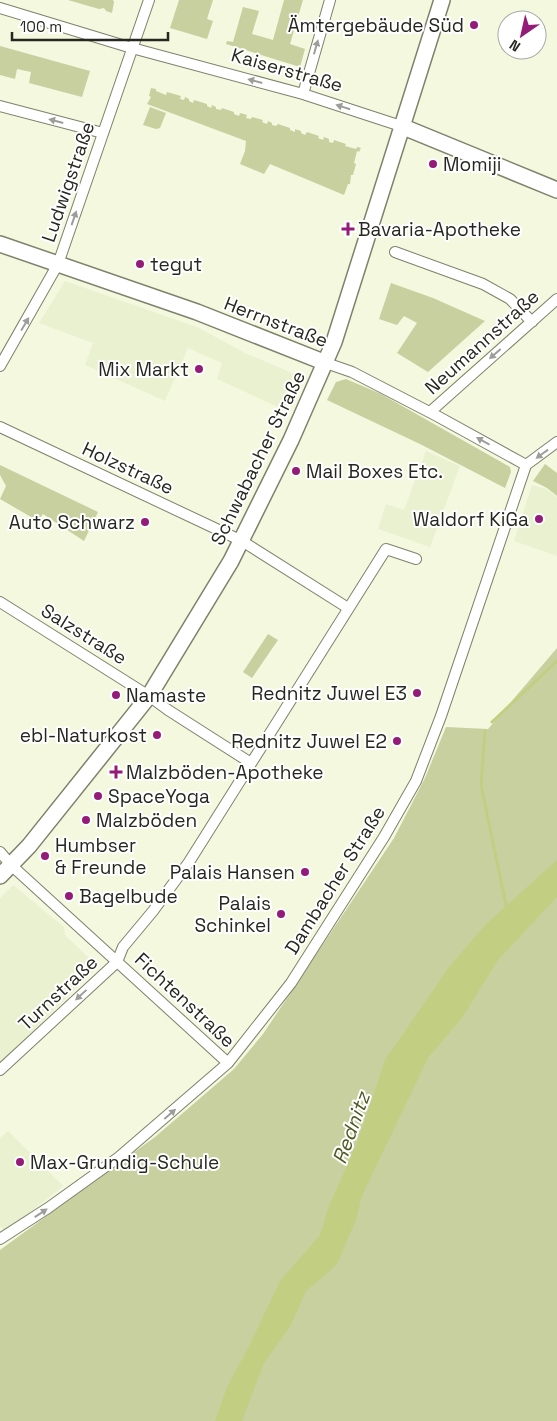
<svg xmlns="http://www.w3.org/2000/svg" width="557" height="1421" font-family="'Space Grotesk',sans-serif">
  <rect width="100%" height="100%" fill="#f3f8df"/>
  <path fill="#eaf1d0" d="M65,281l132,46 48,26 54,23 2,5 -14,30 -70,-32 5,-16 -34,-15 -23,53 -80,-36 8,-22 -54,-20z
    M426,451l34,15 -30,81 -52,-18 8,-25 18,6z
    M532,485l14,4 11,8v59l-43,-15z
    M13,885l51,42 1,8 33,32 -98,96v-165z
    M8,1131l55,55 -57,46 -6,-6v-88z"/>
  <path fill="#c7d09e" d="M68,0h45l1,2 -2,11 -6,-2 -2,-3 -5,1z
    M179,0h34l-6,19 6,2 -6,18 -37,-11z
    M284,0h19l-13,44 15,5 -5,18 -74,-23 1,-3 6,1 10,-35 16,4 -7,23 21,6z
    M0,46l90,25 -8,26 -53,-14 2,-11 -14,-3 -2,10 -15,-4z
    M151,88l5,1v2l10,4 1,-3 14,4 -1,3 4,1 1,-3 4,2v2l4,2 1,-3 13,4v2l4,2 1,-3 4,2v2l5,1 1,-2 12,4v2l5,2 1,-3 7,2 -1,3 5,1 1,-2 11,3 -1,2 5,2 1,-3 4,2v2l4,1 2,-2 12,4v2l5,2v-3l6,2v2l4,2 2,-3 12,4 -1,2 5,2 1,-3 5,2v3l4,1 1,-3 12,4 -1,2 11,3 1,-2 4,1 -2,4 -2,-1 -3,12 2,1 -3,11h-2l-1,9h-2l-4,11 -74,-31 -6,10 -24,-10 5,-13 1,-10 -99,-37 4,-7 -2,-1z
    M150,107l16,6 -6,15 -4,1 -13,-4z
    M391,283l42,15 52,23 -57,51 -31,-19 20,-30 -13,-7 -7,9 -18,-6z
    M346,379l35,15 129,73 1,5 -6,16 -83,-43 -95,-45 9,-18z
    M545,464l12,9v23l-10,-8 -14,-7z
    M0,465l98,47 -14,29 -41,-27 -5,7 -38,-22 6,-13 -6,-11z
    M268,634l10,6 -26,38 -9,-6z
    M557,648v773h-557v-171l155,-113 79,-68 29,-35 131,-196 31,-60 21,-51 42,2z"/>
  <path fill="#c2cf83" d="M557,860v37l-59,63 -36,58 -34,40 -67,140 -5,22 -18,42 -7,8 -25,21 -15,34 -27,38 -22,58h-27l12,-34 23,-43 30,-63 40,-46 9,-29 28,-63 28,-83 64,-93 36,-42z"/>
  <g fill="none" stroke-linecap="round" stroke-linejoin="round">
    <path stroke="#c2cf83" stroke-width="3" d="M492,722l65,-61
      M485,731l-4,54 26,125"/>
    <defs>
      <path id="street" d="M0,8l132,40 171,46 98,32
        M303,94l27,-94
        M0,106l103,27
        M395,252l88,32 27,15 22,23
        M326,363l26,9 85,44 89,49
        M0,366l58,-102 91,-264
        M430,412l127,-113
        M0,427l242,114 106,67
        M0,602l149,94 19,14 83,53
        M0,852l11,13 217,198
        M0,1070l117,-108 6,-15 30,-36 36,-49 197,-313 30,10
        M0,1239l48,-31 71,-51 109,-94 63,-80 93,-146 32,-56 25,-65 85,-251 31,-23"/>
      <path id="secondary" d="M401,126l156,64
        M0,244l197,68 129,51
        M0,876l29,-30 120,-150 82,-135 60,-121 43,-98 108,-342"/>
    </defs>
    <use href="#street" stroke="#7d826b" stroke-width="12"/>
    <use href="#secondary" stroke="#7d826b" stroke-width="18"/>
    <use href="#street" stroke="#fff" stroke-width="10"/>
    <use href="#secondary" stroke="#fff" stroke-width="15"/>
  </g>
  <defs><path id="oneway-solid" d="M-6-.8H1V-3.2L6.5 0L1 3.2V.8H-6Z" transform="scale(1.25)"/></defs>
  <g fill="#9d9e9a">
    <use href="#oneway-solid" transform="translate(316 47) rotate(-74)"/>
    <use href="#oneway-solid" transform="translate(255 81) rotate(-165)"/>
    <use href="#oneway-solid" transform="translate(343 107) rotate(-162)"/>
    <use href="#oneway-solid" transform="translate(56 121) rotate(-165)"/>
    <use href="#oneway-solid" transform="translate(74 218) rotate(-71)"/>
    <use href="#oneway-solid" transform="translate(25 324) rotate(-59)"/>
    <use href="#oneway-solid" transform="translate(495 354) rotate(139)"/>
    <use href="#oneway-solid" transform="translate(483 441) rotate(-151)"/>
    <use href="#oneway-solid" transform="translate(542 454) rotate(144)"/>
    <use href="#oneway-solid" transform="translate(81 995) rotate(137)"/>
    <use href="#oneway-solid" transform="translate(170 1114) rotate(-41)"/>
    <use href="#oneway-solid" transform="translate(41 1213) rotate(-33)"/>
  </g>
  <g fill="#941b77" stroke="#fff" stroke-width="2">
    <circle cx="474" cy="25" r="5"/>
    <circle cx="433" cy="164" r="5"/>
    <path d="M345.5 221.5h5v5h5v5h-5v5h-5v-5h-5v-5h5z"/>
    <circle cx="140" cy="264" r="5"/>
    <circle cx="199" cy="369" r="5"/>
    <circle cx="296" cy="471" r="5"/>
    <circle cx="539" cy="519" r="5"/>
    <circle cx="145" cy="522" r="5"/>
    <circle cx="417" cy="693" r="5"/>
    <circle cx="116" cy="695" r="5"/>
    <circle cx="157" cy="735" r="5"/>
    <circle cx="397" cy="741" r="5"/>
    <path d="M113.5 764.5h5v5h5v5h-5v5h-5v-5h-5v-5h5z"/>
    <circle cx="98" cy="796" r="5"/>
    <circle cx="86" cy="820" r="5"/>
    <circle cx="45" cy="856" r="5"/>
    <circle cx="305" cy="872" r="5"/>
    <circle cx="69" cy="896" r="5"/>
    <circle cx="281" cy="914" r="5"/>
    <circle cx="20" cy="1162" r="5"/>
  </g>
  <g text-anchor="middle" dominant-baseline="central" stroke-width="4" stroke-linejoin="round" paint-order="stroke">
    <g font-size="19" fill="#26281f" stroke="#fff" text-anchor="start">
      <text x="464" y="25" text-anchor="end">Ämtergebäude Süd</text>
      <text x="443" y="164">Momiji</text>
      <text x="358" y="229">Bavaria-Apotheke</text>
      <text x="150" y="264">tegut</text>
      <text x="189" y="369" text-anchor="end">Mix Markt</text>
      <text x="306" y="471">Mail Boxes Etc.</text>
      <text x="529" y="519" text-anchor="end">Waldorf KiGa</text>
      <text x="135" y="522" text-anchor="end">Auto Schwarz</text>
      <text x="407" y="693" text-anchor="end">Rednitz Juwel E3</text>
      <text x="126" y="695">Namaste</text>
      <text x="147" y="735" text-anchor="end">ebl-Naturkost</text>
      <text x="387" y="741" text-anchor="end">Rednitz Juwel E2</text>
      <text x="126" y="772">Malzböden-Apotheke</text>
      <text x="108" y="796">SpaceYoga</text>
      <text x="96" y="820">Malzböden</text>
      <text x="55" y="845">Humbser<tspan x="55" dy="22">&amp; Freunde</tspan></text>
      <text x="295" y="872" text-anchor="end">Palais Hansen</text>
      <text x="79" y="896">Bagelbude</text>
      <text x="271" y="903" text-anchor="end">Palais<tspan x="271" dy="22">Schinkel</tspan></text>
      <text x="30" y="1162">Max-Grundig-Schule</text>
    </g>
    <g font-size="19" fill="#26281f" stroke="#fff">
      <text transform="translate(287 70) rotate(16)">Kaiserstraße</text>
      <text transform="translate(68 182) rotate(-71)">Ludwigstraße</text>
      <text transform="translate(276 322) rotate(21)">Herrnstraße</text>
      <text transform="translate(482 342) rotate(-42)">Neumannstraße</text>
      <text transform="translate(258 458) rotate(-64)">Schwabacher Straße</text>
      <text transform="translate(128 468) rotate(25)">Holzstraße</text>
      <text transform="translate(84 634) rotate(32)">Salzstraße</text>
      <text transform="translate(335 880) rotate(-58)">Dambacher Straße</text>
      <text transform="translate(58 993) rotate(-43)">Turnstraße</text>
      <text transform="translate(185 1000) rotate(43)">Fichtenstraße</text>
    </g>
    <g font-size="20" font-style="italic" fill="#505821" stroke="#fff">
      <text transform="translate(351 1128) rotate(-70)">Rednitz</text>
    </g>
  </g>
  <g transform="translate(522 35) rotate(214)"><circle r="24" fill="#ffffff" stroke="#a8a9a5"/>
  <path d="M0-4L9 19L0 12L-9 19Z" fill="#941b77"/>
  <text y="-8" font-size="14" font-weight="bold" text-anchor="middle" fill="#26281f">N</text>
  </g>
  <path d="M12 32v8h156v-8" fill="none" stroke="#26281f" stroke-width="2.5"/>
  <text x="20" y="32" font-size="15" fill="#26281f" stroke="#ffffff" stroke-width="4" paint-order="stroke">100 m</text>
</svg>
